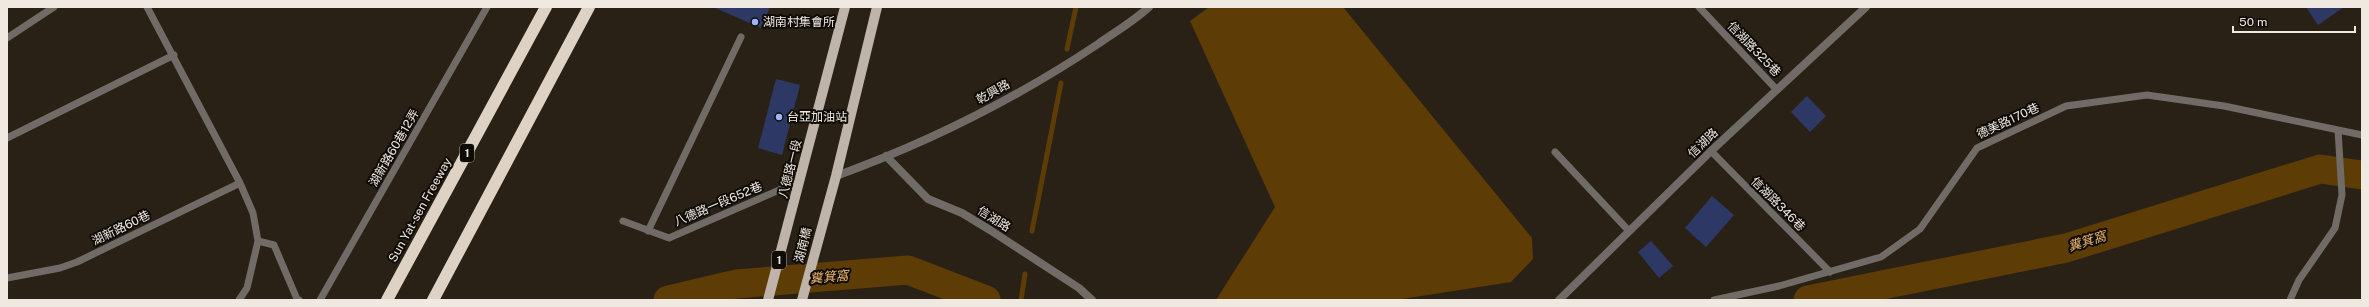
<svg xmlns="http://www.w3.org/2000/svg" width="2369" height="307" font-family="'Public Sans','Noto Sans TC',sans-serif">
  <rect width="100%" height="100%" fill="#2a2116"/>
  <path fill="#5d3c06" d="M1209,7h134l189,231 1,21 -22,23 -115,18h-180l59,-93 -85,-186z"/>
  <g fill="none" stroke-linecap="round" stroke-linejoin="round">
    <path stroke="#5d3c06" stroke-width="5" d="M1067,49l9,-42
      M1032,231l29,-148
      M1021,300l4,-26"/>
    <path stroke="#5d3c06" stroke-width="29" d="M668,300l68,-16 172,-14 78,30
      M1808,300l258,-52 254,-79 42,6"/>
  </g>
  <path fill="#2d3865" d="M713,7h57l-9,21z
    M2306,7h38l-26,18z
    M776,79l24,6 -18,70 -24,-7z
    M1807,96l19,20 -16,16 -19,-20z
    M1712,196l22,19 -28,32 -21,-19z
    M1651,241l22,25 -14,12 -21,-26z"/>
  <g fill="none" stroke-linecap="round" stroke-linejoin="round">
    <path stroke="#706b66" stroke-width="7" d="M147,7l93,176 13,30 5,28 -11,47 -8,12
      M1699,7l78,83
      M7,38l47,-31
      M7,138l167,-83
      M1711,151l119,121
      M1555,152l74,79
      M623,221l46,17 131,-57
      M648,231l93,-194
      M258,241l16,4 23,54 2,1
      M7,278l53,-10 17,-6 163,-79
      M320,300l167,-293
      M1714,300l65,-14 102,-29 39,-28 57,-81 89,-42 81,-11 77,11 138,29
      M2290,300l9,-20 36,-52 7,-33 -4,-65"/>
    <path stroke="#706b66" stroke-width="8" d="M886,156l42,43 34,14 28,17 89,58 13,12
      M836,176c91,-33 181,-78 262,-132 17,-12 36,-23 51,-37
      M1559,300l152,-149 155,-144"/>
    <path stroke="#beb4a9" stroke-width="10" d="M768,300l77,-293
      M802,300l34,-124 41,-169"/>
    <path stroke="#ddd2c3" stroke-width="12" d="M387,300l159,-293
      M433,300l156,-293"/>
  </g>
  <g fill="#9eb4fd" stroke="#0f0c07" stroke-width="1.5">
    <circle cx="755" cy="22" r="4"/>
    <circle cx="779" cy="117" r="4"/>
  </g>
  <g text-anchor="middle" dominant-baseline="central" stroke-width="4" stroke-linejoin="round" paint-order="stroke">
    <g fill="#0f0c07" stroke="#aca7a0" stroke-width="1">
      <rect x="460" y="144" width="14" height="18" rx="3"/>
      <rect x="772" y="251" width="14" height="18" rx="3"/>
    </g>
    <g font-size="11" font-weight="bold" fill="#efe9e2">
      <text x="467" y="153">1</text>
      <text x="779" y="260">1</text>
    </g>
    <g font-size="12" fill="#efe9e2" stroke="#0f0c07" text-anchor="start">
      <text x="763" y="22">湖南村集會所</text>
      <text x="787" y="117">台亞加油站</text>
    </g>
    <g font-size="12" fill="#efe9e2" stroke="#0f0c07">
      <text transform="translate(1754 49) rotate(46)">信湖路325巷</text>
      <text transform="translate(993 92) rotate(-29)">乾興路</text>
      <text transform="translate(2008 121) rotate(-25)">德美路170巷</text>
      <text transform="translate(1703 143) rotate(-44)">信湖路</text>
      <text transform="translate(394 148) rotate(-60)">湖新路60巷12弄</text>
      <text transform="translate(790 169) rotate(-76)">八德路一段</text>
      <text transform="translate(718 204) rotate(-23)">八德路一段652巷</text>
      <text transform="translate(1778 204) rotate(45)">信湖路346巷</text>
      <text transform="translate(420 210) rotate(-61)">Sun Yat-sen Freeway</text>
      <text transform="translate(994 219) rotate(32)">信湖路</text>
      <text transform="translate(121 228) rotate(-26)">湖新路60巷</text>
      <text transform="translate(803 245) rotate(-76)">湖南橋</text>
    </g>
    <g font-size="13" font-style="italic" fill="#ecb66f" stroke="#0f0c07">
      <text transform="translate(2087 241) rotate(-17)">糞箕窩</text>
      <text transform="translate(829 277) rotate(-5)">糞箕窩</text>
    </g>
  </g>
  <rect width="2369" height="307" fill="none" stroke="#efe9e2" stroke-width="16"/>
  <path d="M2233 26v6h122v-6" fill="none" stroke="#efe9e2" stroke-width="2"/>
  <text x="2239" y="26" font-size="12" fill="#efe9e2" stroke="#0f0c07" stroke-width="3" paint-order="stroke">50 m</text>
</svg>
